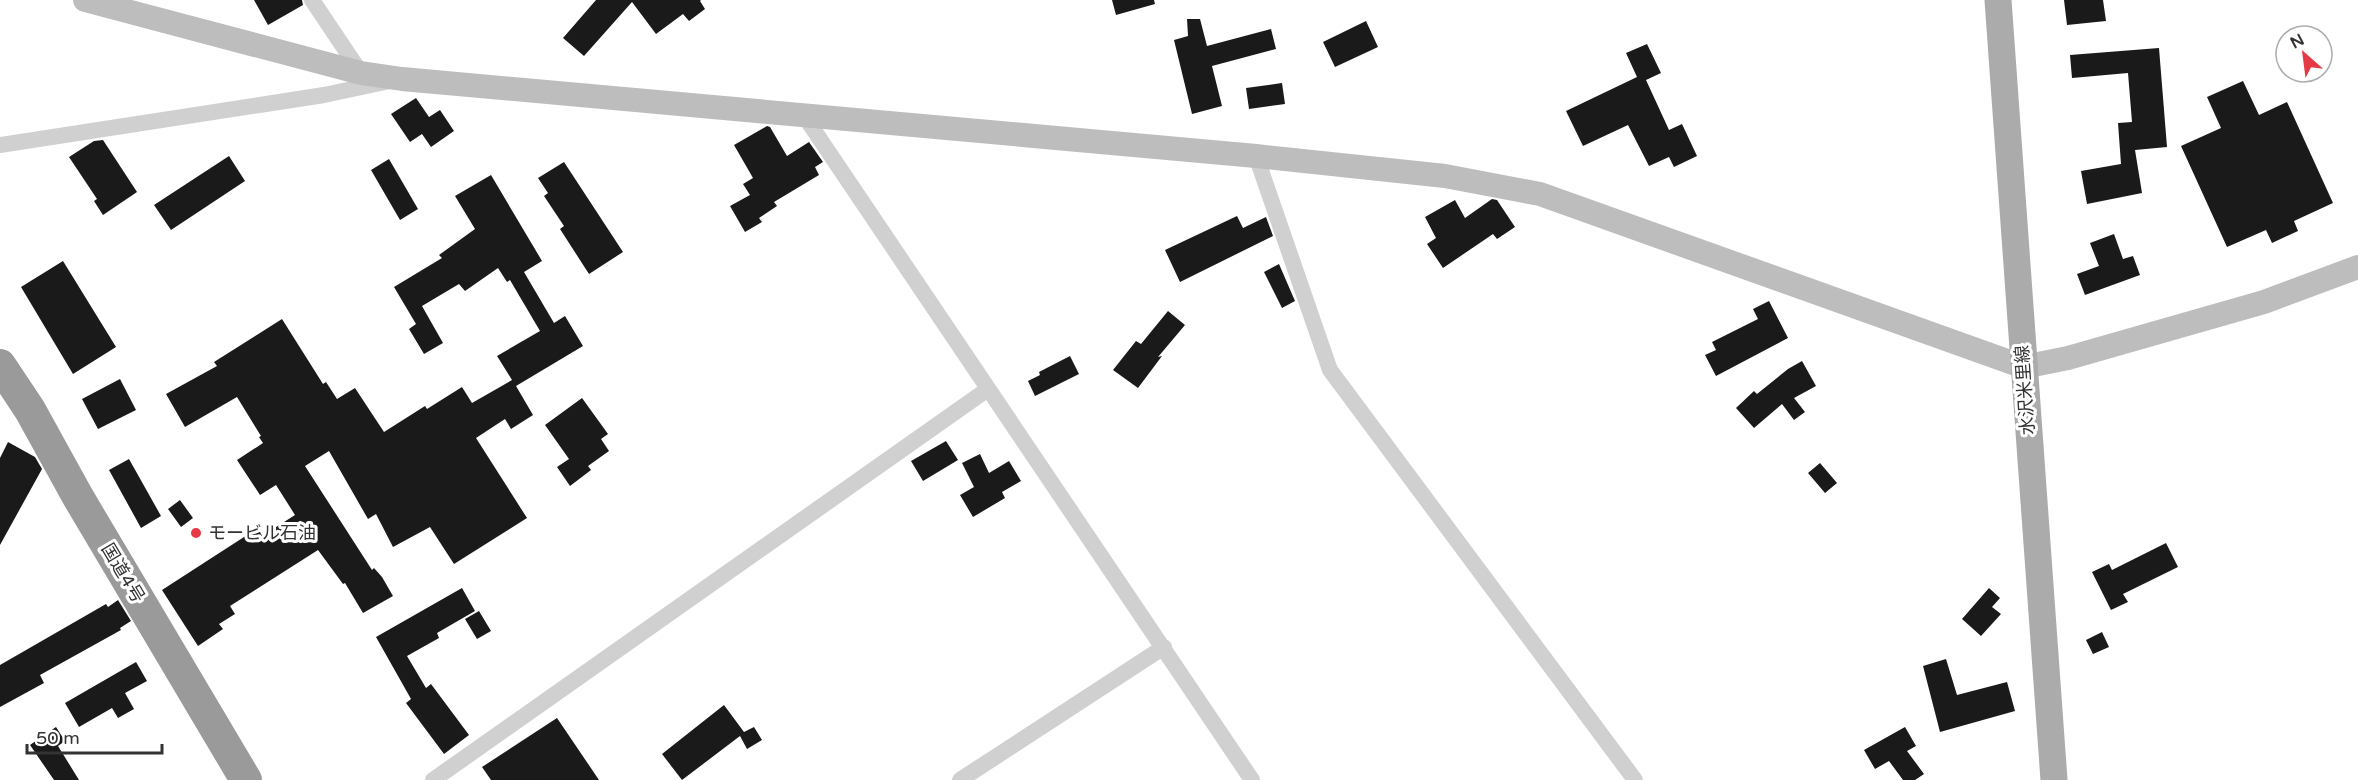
<svg xmlns="http://www.w3.org/2000/svg" width="2358" height="780" font-family="'Varela Round','Noto Sans JP',sans-serif">
  <rect width="100%" height="100%" fill="#fff"/>
  <path fill="#1a1a1a" d="M254,0h48l1,5 -35,20z
    M596,0h105l-1,1 5,8 -16,12 -6,-7 -27,20 -24,-32 -48,54 -21,-18z
    M1112,0h42l1,4 -39,11z
    M2064,0h39l3,21 -39,4z
    M1187,19h13l7,27 64,-17 5,20 -64,17 10,40 -30,8 -18,-74 14,-4z
    M1366,21l12,26 -43,20 -12,-25z
    M1647,44l14,29 -15,7 23,50 13,-6 15,32 -23,11 -5,-10 -20,9 -21,-41 -45,21 -17,-35 71,-34 -11,-24z
    M2159,48l8,99 -32,3 7,43 -55,11 -6,-33 40,-7 -3,-41 14,-1 -4,-49 -56,5 -2,-23z
    M2243,81l16,34 28,-13 46,101 -39,18 4,10 -26,12 -6,-13 -39,17 -46,-101 40,-18 -14,-31z
    M1282,83l3,21 -36,5 -3,-21z
    M416,98l13,19 11,-7 14,21 -23,16 -9,-13 -12,8 -19,-28z
    M767,126l3,1 17,29 22,-14 14,20 -8,5 4,8 -45,27 3,4 -18,12 3,4 -17,10 -15,-26 20,-11 -7,-11 10,-6 -19,-33z
    M103,140l34,52 -34,23 -9,-14 3,-2 -28,-42 25,-16z
    M229,156l16,25 -74,49 -17,-25z
    M389,159l29,50 -18,11 -29,-50z
    M564,162l59,90 -34,22 -29,-45 4,-3 -20,-30 4,-3 -10,-15z
    M491,175l51,86 -18,11 30,51 11,-7 18,30 -67,40 17,29 -22,14 -6,-10 -29,19 51,80 -73,46 -24,-37 -37,20 -17,-33 -8,5 -39,-68 -24,15 67,104 2,-2 8,9 11,19 -30,17 -18,-30 -2,1 -25,-34 -88,56 5,8 -16,10 4,5 -25,17 -36,-56 96,-62 4,8 33,-21 -19,-30 -16,10 -23,-35 26,-17 -4,-6 2,-1 -24,-39 -52,30 -19,-33 51,-28 -3,-4 68,-43 41,65 3,-2 11,17 18,-11 29,44 41,-26 2,3 35,-22 10,16 40,-23 -15,-24 43,-25 -30,-51 -3,2 -9,-14 -33,23 -6,-7 -37,22 21,37 -19,11 -15,-25 7,-5 -22,-37 48,-29 -3,-3 36,-26 -20,-33z
    M1492,199l5,1 18,27 -18,12 -4,-5 -50,34 -16,-24 9,-6 -11,-21 30,-17 10,18z
    M1237,216l6,12 23,-11 7,19 -93,46 -15,-32z
    M2114,234l9,25 10,-3 7,19 -55,20 -8,-21 22,-8 -9,-23z
    M63,261l53,86 -43,27 -52,-87z
    M1279,264l16,37 -13,7 -18,-36z
    M1769,301l19,37 -72,38 -11,-21 11,-5 -4,-8 46,-23 -5,-10z
    M1168,311l17,14 -27,32 4,-1 -24,32 -25,-18 23,-29 5,3z
    M1070,356l9,18 -44,22 -7,-15 12,-6 -1,-3z
    M1802,361l14,25 -22,12 11,14 -11,8 -12,-16 -28,24 -18,-20 18,-17 3,3 31,-25z
    M120,379l16,31 -38,19 -16,-30z
    M582,398l26,36 -7,5 8,12 -21,15 3,4 -21,16 -13,-19 12,-8 -24,-34z
    M946,441l12,19 -35,21 -12,-20z
    M8,442l27,15 7,12 -42,76v-87z
    M980,454l9,19 20,-12 12,20 -19,11 3,6 -32,19 -13,-22 14,-8 -12,-24z
    M129,459l32,57 -20,12 -32,-58z
    M1820,463l17,20 -12,10 -17,-20z
    M180,500l13,18 -12,9 -13,-18z
    M2166,543l12,24 -55,27 5,8 -17,8 -19,-38 17,-8 3,6z
    M462,588l13,23 -38,22 2,5 -32,18 19,32 5,-4 38,51 -25,19 -38,-51 5,-4 -35,-62z
    M1989,588l11,10 -8,9 9,7 -20,22 -19,-17z
    M118,600l13,21 -11,7 1,2 -81,45 4,8 -44,24v-42l106,-61 2,3z
    M479,611l12,20 -14,8 -12,-20z
    M2102,632l7,15 -16,7 -7,-14z
    M1946,659l11,36 50,-13 8,29 -75,21 -17,-66z
    M136,662l11,19 -22,12 9,16 -16,9 -6,-10 -33,19 -14,-24z
    M724,705l20,27 10,-5 8,13 -15,9 -7,-13 -58,44 -20,-26z
    M557,718l42,62h-108l-9,-13z
    M56,727l9,14 -7,5 21,34h-25l-24,-35z
    M1905,727l11,19 -9,5 17,23 -9,6h-12l-14,-19 -14,8 -11,-19z"/>
  <g fill="none" stroke-linecap="round" stroke-linejoin="round">
    <path stroke="#d0d0d0" stroke-width="16" d="M312,0l49,73
      M805,117l447,663
      M0,145l324,-50 66,-14
      M1256,156l74,214 305,410
      M433,780l555,-391
      M960,780l204,-133"/>
    <path stroke="#bdbdbd" stroke-width="24" d="M85,0l276,73 41,6 854,77 189,20 95,18 484,173 44,-9 196,-56 94,-35"/>
    <path stroke="#ababab" stroke-width="27" d="M1998,0l56,780"/>
    <path stroke="#9a9a9a" stroke-width="32" d="M0,365l30,45 48,87 168,283"/>
  </g>
  <circle fill="#e63946" stroke="#fff" stroke-width="2" cx="196" cy="533" r="6"/>
  <g text-anchor="middle" dominant-baseline="central" stroke-width="6" stroke-linejoin="round" paint-order="stroke">
    <g font-size="18" fill="#333" stroke="#fff">
      <text transform="translate(2025 390) rotate(-94)">水沢米里線</text>
      <text transform="translate(123 573) rotate(59)">国道4号</text>
    </g>
    <g font-size="18" fill="#333" stroke="#fff" text-anchor="start">
      <text x="208" y="533">モービル石油</text>
    </g>
  </g>
  <g transform="translate(2304 54) rotate(332)"><circle r="28" fill="#ffffff" stroke="#adadad" stroke-width="1.5"/>
  <path d="M0-4.5L10 22L0 15L-10 22Z" fill="#e63946"/>
  <text y="-9" font-size="16" font-weight="bold" text-anchor="middle" fill="#333333">N</text>
  </g>
  <path d="M27 744v9h135v-9" fill="none" stroke="#333333" stroke-width="3"/>
  <text x="36" y="744" font-size="18" fill="#333333" stroke="#ffffff" stroke-width="4.5" paint-order="stroke">50 m</text>
</svg>
